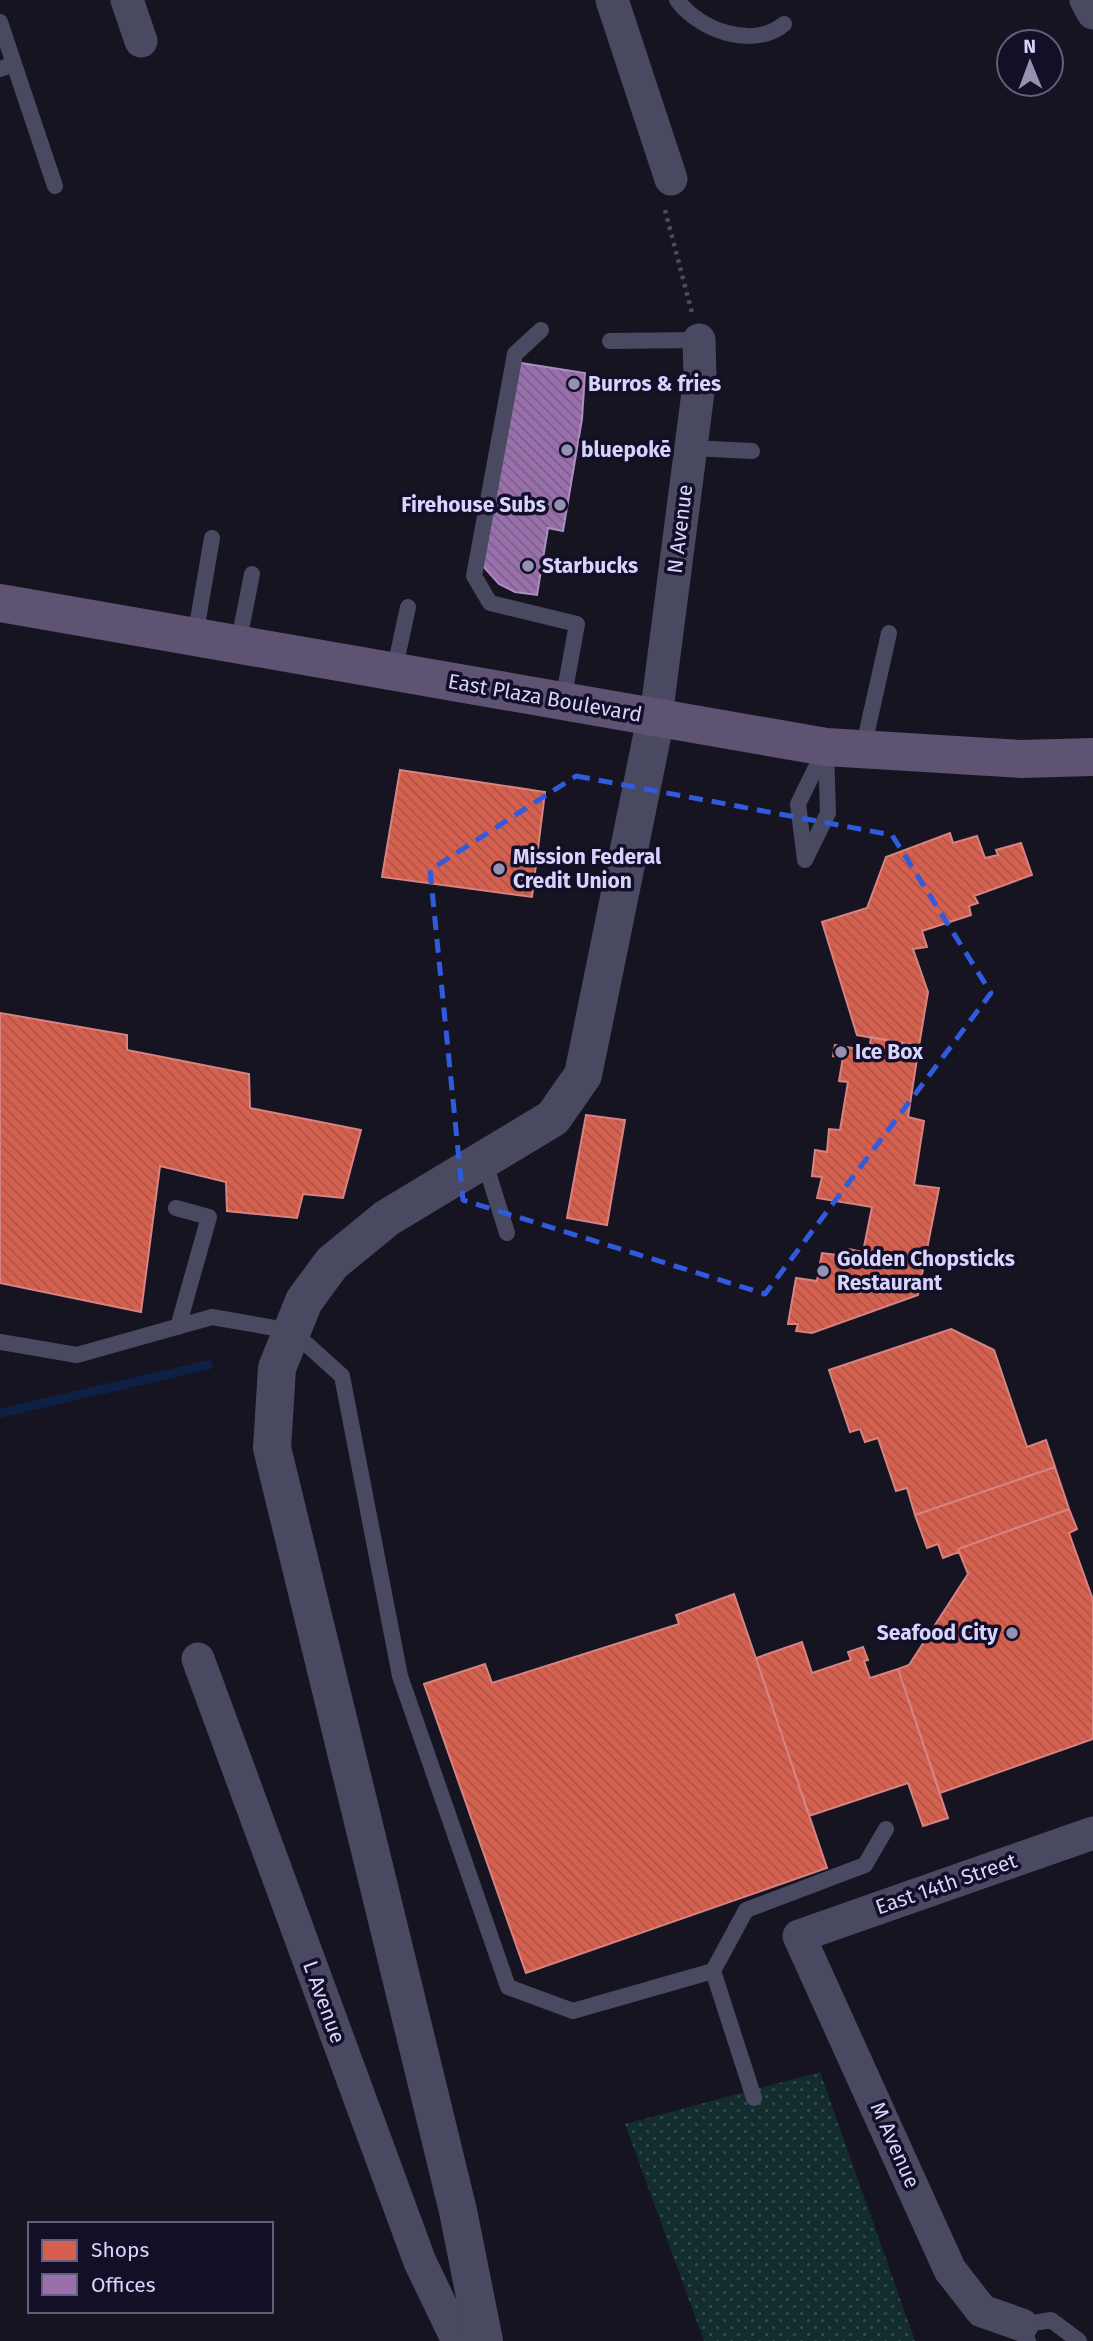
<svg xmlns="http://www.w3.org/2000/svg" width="1093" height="2341" font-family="'Fira Sans',sans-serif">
  <defs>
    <pattern id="grass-dots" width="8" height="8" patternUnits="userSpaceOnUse" patternTransform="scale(1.75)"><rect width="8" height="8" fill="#132c2d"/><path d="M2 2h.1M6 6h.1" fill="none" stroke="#354a4c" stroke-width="1.8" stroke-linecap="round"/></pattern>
    <pattern id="shops-back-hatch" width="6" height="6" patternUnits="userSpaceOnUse" patternTransform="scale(1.75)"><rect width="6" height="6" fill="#d6604d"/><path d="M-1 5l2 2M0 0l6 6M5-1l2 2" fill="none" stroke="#a9564d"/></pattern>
    <pattern id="offices-back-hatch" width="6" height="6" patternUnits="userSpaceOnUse" patternTransform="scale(1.75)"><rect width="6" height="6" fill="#9970ab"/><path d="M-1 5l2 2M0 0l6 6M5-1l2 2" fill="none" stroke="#7a5f8a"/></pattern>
  </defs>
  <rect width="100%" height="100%" fill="#161421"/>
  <path fill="url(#grass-dots)" d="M820,2072l95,269h-211l-79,-217z"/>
  <path fill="url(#shops-back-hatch)" stroke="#d78382" stroke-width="2" d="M400,770l145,22 -13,105 -150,-20z
    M950,833l3,10 24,-7 8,22 13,-3 -2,-5 25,-7 11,32 -58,21 4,7 -9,3 2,9 -49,16 5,16 -14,2 15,43 -9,54 -62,-11 -35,-113 45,-14 19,-51z
    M0,1013l127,22v15l122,24 1,34 111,22 -18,68 -40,-4 -6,24 -70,-7 -1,-29 -66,-16 -19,146 -141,-29z
    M871,1037l48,9 -11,71 16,4 -10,64 25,3 -21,107 -106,38 -16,-2 2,-7h-10l8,-46 21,3 5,-28 24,3 2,-7 15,3 9,-45 -55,-9 5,-21 -10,-1 3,-26 12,2 2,-23 11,1 8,-48 -9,-1 4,-24 -10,-1 2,-11 34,6z
    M586,1115l39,5 -18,105 -40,-7z
    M951,1329l43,21 33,97 19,-7 9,27 -140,48 -8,-27 -11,3 -18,-53 -13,4 -5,-13 -10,3 -21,-62z
    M1055,1467l14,42 -111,40 1,3 -16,6 -5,-14 -11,4 -12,-33z
    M1069,1509l8,20 -8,4 24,67v139l-153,54 -42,-124 11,-4 59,-91 -10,-25z
    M734,1594l93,274 -301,105 -102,-289 61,-20 7,19 187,-59 -3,-9z
    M802,1642l10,31 39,-13 -3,-8 15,-5 5,13 -4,1 6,17 28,-9 50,149 -25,8 -15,-43 -99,33 -53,-158z"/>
  <path fill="url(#offices-back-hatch)" stroke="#ac8ec4" stroke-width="2" d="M521,363l64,10 -3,46 -19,112 -15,-3 -11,67 -22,-3 -16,-8 -17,-19 35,-195z"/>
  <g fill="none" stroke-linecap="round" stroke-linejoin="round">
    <path stroke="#0d2144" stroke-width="9" d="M0,1413l208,-48"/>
    <path stroke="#44505f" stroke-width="4.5" stroke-dasharray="3.5 5" stroke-linecap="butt" d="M665,210l27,103"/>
    <path stroke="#4a4962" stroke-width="16" d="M677,0c22,30 76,50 107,24
      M0,22l14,42
      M0,69l14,-5 41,122
      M541,330l-26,24 -41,222 16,27 87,21 -14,77
      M610,341l89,-1
      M691,448l61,3
      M195,637l17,-99
      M238,645l14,-71
      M394,672l14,-65
      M863,749l26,-116
      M805,860l-7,-56 28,-57
      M805,860l23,-47 -2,-64
      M484,1160l23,73
      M176,1208l33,9 -31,110
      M0,1342l77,13 135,-38 80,14 50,45 58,300 108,311 65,24 140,-40 41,127
      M713,1971l33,-61 119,-45 21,-36
      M1028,2341l-6,-16 29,-5 28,21"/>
    <path stroke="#4a4962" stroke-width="33" d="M127,0l14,41
      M612,0l59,179
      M1086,0l7,13
      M656,717l44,-340 -1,-37
      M198,1659l222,603 38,79
      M1022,2325l-40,-14 -32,-41 -151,-334 294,-103"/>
    <path stroke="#4a4962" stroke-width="38" d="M484,2341l-26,-130 -186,-763 5,-80 27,-67 28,-38 55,-45 166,-100 30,-43 73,-358"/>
    <path stroke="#5e5373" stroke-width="38" d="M0,603l826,144 195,12 72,-2"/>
  </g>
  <path fill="none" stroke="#305bdc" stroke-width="5" stroke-dasharray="14 9" stroke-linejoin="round" d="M576,776l316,59 99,158 -226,301 -302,-94 -33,-330z"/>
  <g fill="#9591b1" stroke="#130f26" stroke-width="2.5">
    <circle cx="574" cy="384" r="7"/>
    <circle cx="567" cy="450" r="7"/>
    <circle cx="560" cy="505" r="7"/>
    <circle cx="528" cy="566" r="7"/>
    <circle cx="499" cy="869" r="7"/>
    <circle cx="841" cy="1052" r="7"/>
    <circle cx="823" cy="1271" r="7"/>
    <circle cx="1012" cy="1633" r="7"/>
  </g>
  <g text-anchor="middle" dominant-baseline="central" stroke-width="7" stroke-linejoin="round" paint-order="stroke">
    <g font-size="21" font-weight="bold" fill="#d9d4ff" stroke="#130f26" text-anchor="start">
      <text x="588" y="384">Burros &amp; fries</text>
      <text x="581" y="450">bluepokē</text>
      <text x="546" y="505" text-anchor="end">Firehouse Subs</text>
      <text x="542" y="566">Starbucks</text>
      <text x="513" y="857">Mission Federal<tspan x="513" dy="24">Credit Union</tspan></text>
      <text x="855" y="1052">Ice Box</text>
      <text x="837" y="1259">Golden Chopsticks<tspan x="837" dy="24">Restaurant</tspan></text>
      <text x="998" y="1633" text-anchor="end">Seafood City</text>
    </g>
    <g font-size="21" fill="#d9d4ff" stroke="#130f26">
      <text transform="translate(680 529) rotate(-83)">N Avenue</text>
      <text transform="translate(545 698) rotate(10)">East Plaza Boulevard</text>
      <text transform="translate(946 1884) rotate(-19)">East 14th Street</text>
      <text transform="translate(324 2002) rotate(70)">L Avenue</text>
      <text transform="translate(895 2145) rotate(66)">M Avenue</text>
    </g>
  </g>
  <rect x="28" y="2222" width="245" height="91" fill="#130f26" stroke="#625e7d" stroke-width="2"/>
  <rect x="42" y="2240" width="35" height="21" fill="#d6604d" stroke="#625e7d" stroke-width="2"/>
  <text x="91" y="2257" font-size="21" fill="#d9d4ff">Shops</text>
  <rect x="42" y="2274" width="35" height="21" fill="#9970ab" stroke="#625e7d" stroke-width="2"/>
  <text x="91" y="2292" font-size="21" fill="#d9d4ff">Offices</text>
  <g transform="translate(1030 63) rotate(359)"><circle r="33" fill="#130f26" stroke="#625e7d" stroke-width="2"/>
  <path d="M0-5L12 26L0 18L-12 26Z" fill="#9591b1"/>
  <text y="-10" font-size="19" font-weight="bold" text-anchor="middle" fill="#d9d4ff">N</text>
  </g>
</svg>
